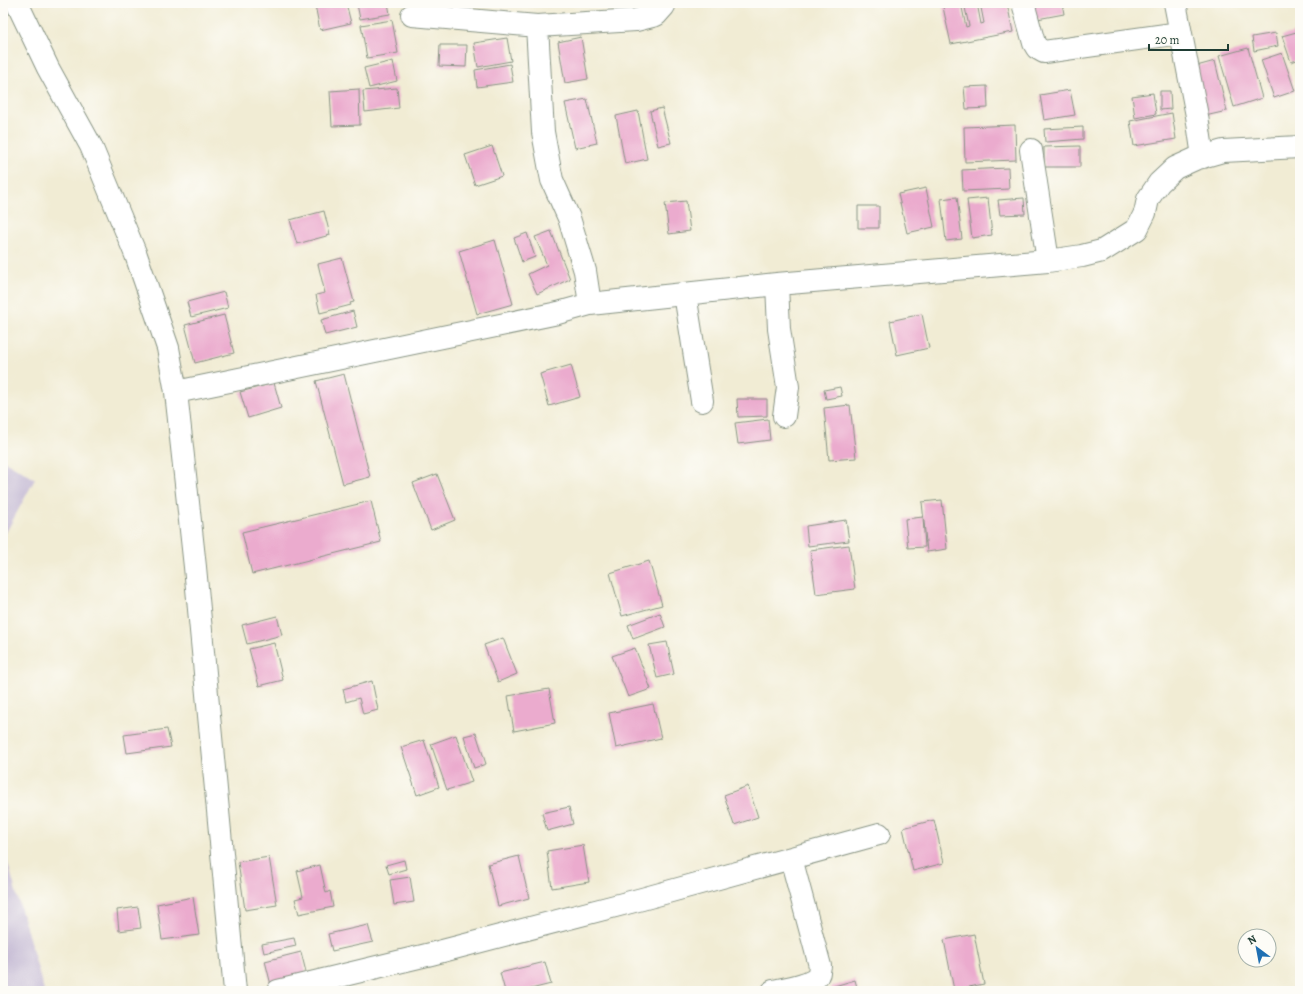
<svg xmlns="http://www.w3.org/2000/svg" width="1303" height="994" font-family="Alegreya,serif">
  <rect width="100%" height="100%" fill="#fdfcf7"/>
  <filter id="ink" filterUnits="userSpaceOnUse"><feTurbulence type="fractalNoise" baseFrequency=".025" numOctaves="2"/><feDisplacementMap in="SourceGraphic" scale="8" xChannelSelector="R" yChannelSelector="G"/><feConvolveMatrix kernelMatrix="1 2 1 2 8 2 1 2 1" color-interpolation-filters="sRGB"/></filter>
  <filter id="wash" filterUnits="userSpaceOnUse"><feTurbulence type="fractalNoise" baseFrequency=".012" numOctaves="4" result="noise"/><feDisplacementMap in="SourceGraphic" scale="16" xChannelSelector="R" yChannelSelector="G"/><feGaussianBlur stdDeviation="0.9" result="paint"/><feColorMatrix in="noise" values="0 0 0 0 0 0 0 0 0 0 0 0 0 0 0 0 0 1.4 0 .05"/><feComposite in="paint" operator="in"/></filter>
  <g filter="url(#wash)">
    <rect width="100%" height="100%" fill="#f1ecd4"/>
    <path fill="#c9bfd7" d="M3,460l32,19 -32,59z
      M3,846l41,145h-41z"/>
    <g id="blocks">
      <path fill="#ebabce" d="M322,3h24l5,20 -31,7 -5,-25z
        M363,3h25l2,11 -30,5 -3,-15z
        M961,3l5,24 3,-1 -5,-23h13l4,21 3,-1 -4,-20h27l6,29 -62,12 -8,-37z
        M1029,3h33l2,11 -32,6z
        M392,20l6,33 -31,5 -6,-33z
        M1300,31v28l-9,3 -9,-26z
        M1276,33l2,13 -24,5 -2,-14z
        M581,37l7,42 -23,4 -7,-41z
        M507,38l4,23 -33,6 -4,-24z
        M440,45h27l-1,22 -27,-1z
        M1248,48l14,50 -28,9 -15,-51z
        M1282,53l13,38 -21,7 -13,-38z
        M393,61l4,20 -28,7 -5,-20z
        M1215,61l12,50 -22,5 -12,-49z
        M510,64l3,18 -36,5 -2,-17z
        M987,86l1,22 -22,1 -2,-22z
        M397,88l2,20 -34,4 -2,-21z
        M359,89l1,36 -28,1 -2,-35z
        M1070,90l5,25 -31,5 -4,-25z
        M1160,91h10l1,18 -11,1z
        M1153,93l3,21 -21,4 -3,-22z
        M587,99l10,44 -22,5 -10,-45z
        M662,108l9,35 -13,3 -8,-35z
        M638,111l9,48 -22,5 -9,-48z
        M1172,113l4,26 -42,7 -4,-25z
        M1015,125l1,35 -51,2 -1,-35z
        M1083,127v12l-38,3 -1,-13z
        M492,146l10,30 -27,9 -10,-30z
        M1080,146v21h-36v-20z
        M1008,168l1,21 -46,2 -1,-21z
        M926,188l8,39 -27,6 -9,-39z
        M957,197l5,42 -16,2 -5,-42z
        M988,198l4,37 -20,3 -5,-38z
        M1024,198l1,16 -25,1 -2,-15z
        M686,201l4,30 -21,3 -4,-31z
        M858,206h21v22h-21z
        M324,211l6,24 -33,9 -7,-24z
        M551,231l19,48 -33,15 -9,-20 19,-9 -12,-28z
        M527,233l8,24 -13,5 -8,-24z
        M495,240l18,64 -36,10 -18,-63z
        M342,258l12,44 -4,1 1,2 -31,8 -4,-18 9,-2 -7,-29z
        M224,292l4,16 -37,9 -4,-15z
        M353,311l4,16 -32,8 -4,-15z
        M922,314l7,34 -32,7 -7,-34z
        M224,315l10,38 -39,10 -10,-38z
        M571,365l9,32 -31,9 -9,-32z
        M344,374l26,103 -27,7 -27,-103z
        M274,383l7,25 -33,10 -8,-26z
        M840,387l2,9 -16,3 -2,-9z
        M737,399h30v17l-29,1z
        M850,405l6,53 -27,2 -5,-52z
        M768,419l2,21 -32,4 -3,-21z
        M437,474l18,46 -24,10 -18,-47z
        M942,500l5,49 -20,3 -5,-50z
        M371,501l10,41 -129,32 -10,-42z
        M923,517l2,30 -17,1 -3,-29z
        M846,520l3,21 -41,5 -2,-20z
        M849,545l6,44 -39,5 -6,-44z
        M649,561l13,44 -40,11 -12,-43z
        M660,613l5,14 -32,12 -5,-14z
        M277,616l5,19 -35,9 -5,-19z
        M503,638l14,36 -19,8 -14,-37z
        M667,642l7,32 -17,4 -8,-33z
        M274,643l9,37 -24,6 -10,-37z
        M635,648l16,41 -23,8 -16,-41z
        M372,681l6,29 -15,4 -4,-16 -13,4 -3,-13z
        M549,689l6,34 -41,8 -6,-35z
        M653,704l8,34 -45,10 -7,-35z
        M167,729l4,18 -44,6 -3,-18z
        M476,733l10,31 -12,4 -10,-32z
        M456,735l16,47 -25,8 -16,-46z
        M424,740l15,47 -22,8 -16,-48z
        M748,786l10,31 -24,8 -10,-30z
        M569,807l4,17 -26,7 -5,-18z
        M934,820l10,43 -31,8 -10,-43z
        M583,845l6,37 -37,6 -5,-37z
        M519,856l10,42 -31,8 -10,-42z
        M269,857l8,48 -32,5 -7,-48z
        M404,860l2,9 -17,5 -3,-9z
        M320,865l6,28 4,-2 3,16 -34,7 -4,-15 8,-2 -6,-26z
        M410,877l4,25 -20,3 -4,-25z
        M193,897l6,38 -37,5 -5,-36z
        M138,907l3,21 -22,3 -2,-21z
        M368,925l5,17 -41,9 -4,-17z
        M974,934l10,50 -30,6 -10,-50z
        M294,938l2,8 -32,7 -2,-9z
        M301,952l6,24 -36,9 -6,-24z
        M545,962l6,22 -28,7h-18l-5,-18z
        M855,980l3,11h-25l-2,-4z"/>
    </g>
  </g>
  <g filter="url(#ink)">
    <use href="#blocks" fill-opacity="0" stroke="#889484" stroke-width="1"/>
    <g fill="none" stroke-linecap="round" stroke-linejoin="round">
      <defs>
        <path id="minor" d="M17,3l31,65 43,78 45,109 32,93 8,44 19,175 40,424
          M1023,3l11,40 3,5 7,4 136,-19
          M1175,3l22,113 6,41
          M412,15l125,11
          M1031,150l17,111
          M777,284l2,45 9,58 -4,29
          M685,294l17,107
          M590,304l-5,-33 -16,-53 -17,-38 -2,-10 -7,-38 -6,-106 99,-6 20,-5 8,-9v-3
          M176,392l382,-79 32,-9 187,-20 271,-23 34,-5 20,-5 35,-22 8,-16 3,-14 11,-16 16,-15 20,-9 28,-8 77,-4
          M278,991l153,-37 211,-55 237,-65
          M773,991c9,-2 41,-7 45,-16 2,-3 1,-6 2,-9l-29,-108"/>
      </defs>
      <use href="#minor" stroke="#889484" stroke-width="24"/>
      <use href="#minor" stroke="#fff" stroke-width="22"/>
    </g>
  </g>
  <rect width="1303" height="994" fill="none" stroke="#fdfcf7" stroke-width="16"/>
  <g transform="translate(1257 948) rotate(328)"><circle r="19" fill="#fdfcf7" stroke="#a4b0a9"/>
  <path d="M0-3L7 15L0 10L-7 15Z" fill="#1f6fb2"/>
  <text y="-6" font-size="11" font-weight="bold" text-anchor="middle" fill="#1f3d34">N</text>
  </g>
  <path d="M1149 44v6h79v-6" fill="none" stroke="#1f3d34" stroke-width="2"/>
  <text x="1155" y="44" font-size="12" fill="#1f3d34" stroke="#fdfcf7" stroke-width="3" paint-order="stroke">20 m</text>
</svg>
